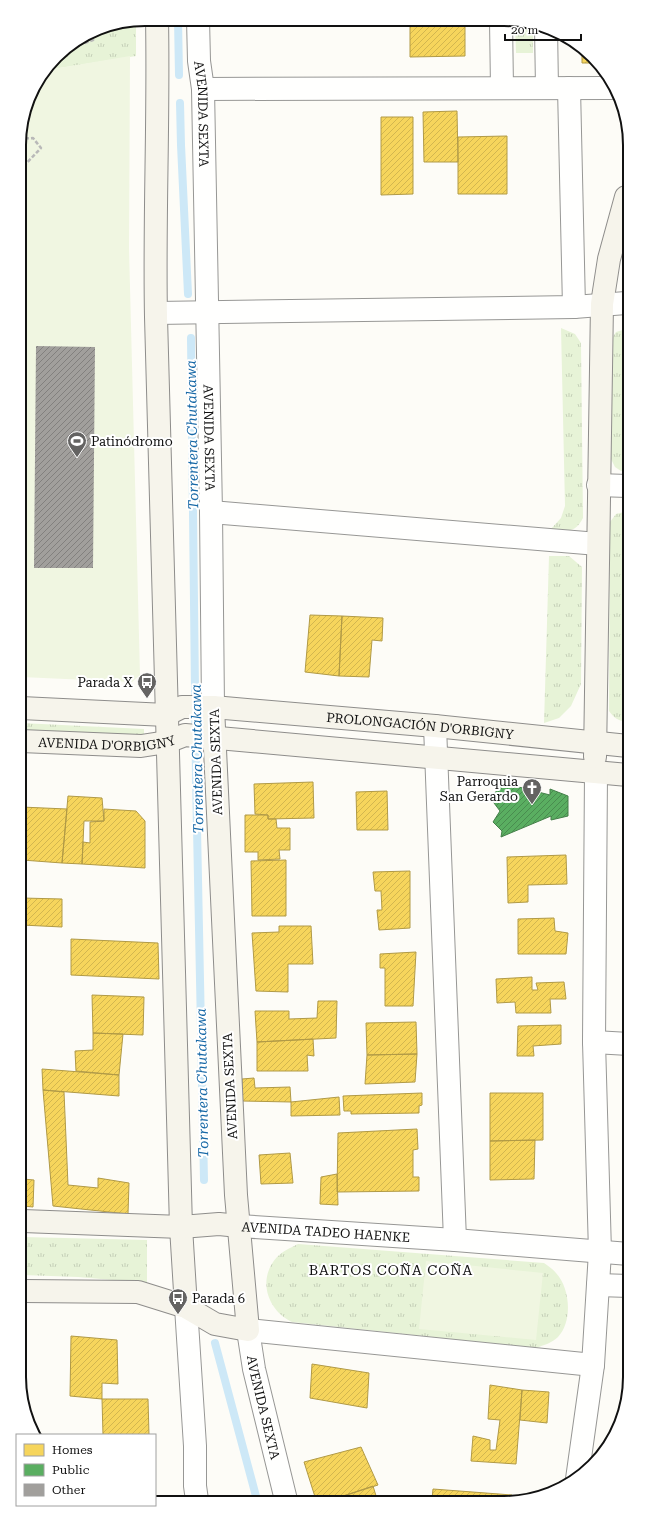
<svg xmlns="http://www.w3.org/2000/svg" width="649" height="1522" font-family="'Roboto Serif',serif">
  <defs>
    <pattern id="grass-tufts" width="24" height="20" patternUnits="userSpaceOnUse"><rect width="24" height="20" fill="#e7f3d7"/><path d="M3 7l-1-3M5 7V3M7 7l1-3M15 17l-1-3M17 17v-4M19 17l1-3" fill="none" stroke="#c5cfb8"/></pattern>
    <pattern id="homes-hatch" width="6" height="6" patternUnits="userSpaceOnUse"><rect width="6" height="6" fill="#f6d55c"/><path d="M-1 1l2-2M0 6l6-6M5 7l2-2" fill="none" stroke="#d2b64f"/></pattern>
    <pattern id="public-hatch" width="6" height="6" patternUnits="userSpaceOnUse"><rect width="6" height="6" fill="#5aae61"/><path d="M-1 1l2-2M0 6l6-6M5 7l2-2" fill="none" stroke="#498c4f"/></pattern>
    <pattern id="building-hatch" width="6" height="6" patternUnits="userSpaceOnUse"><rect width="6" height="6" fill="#a19f9c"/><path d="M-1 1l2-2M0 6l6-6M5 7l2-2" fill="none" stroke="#82807e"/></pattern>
  </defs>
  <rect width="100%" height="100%" fill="#fdfcf7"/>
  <path fill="url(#grass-tufts)" d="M136,21v35l-89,14 15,-19 35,-22z
    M515,21h13l5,2v30h-17z
    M561,328l14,6 6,9 2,175c-8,16 -17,13 -33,12l11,-12 4,-12z
    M626,329l1,141 -6,1 -6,-4 -4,-8v-119l5,-8z
    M624,512l3,1 1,208c-9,1 -14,-3 -19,-10l1,-189 6,-8z
    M549,556h20l13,11 -1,117 -10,22 -12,12 -15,5z
    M21,723l123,6v7l-123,-6z
    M23,1237l124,3v43l-69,-6 -55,-2z
    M298,1244l246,19c4,3 9,6 12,10 14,15 17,48 2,64 -6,6 -14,8 -22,11l-244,-26c-25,-12 -35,-43 -15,-65 6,-6 13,-9 21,-13z"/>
  <path fill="#f0f6e1" d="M130,56l-1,192 11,427 -8,7 -111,-5 -2,-540 13,-48 15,-19z
    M426,1261l117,12 -7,67 -117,-11z"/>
  <path fill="url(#homes-hatch)" stroke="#b19a46" d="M410,21h55v35l-55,1z
    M582,48l11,8 4,7h-15z
    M457,111l1,51h-34l-1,-50z
    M381,117h32v77l-32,1z
    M507,136v58h-49v-57z
    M310,615l32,1 -3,60 -34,-4z
    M342,616l41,2 -1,23 -10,-1 -3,37 -30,-1z
    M313,782l1,36 -46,1v-4l-13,-1 -1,-30z
    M387,791l1,39h-31l-1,-38z
    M68,796l34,2 2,23h-20l-2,43 -20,-1z
    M21,807l46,2 -5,54 -40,-3z
    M104,809l32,2 9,10v47l-63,-4 1,-22 7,1v-21l14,-1z
    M245,815h23v4h8l1,9h13v22h-11l1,9 -22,1v-8h-13z
    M566,855l1,29 -39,1v17l-20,1 -1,-46z
    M286,860v56h-34l-1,-55z
    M410,871v57l-31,2 -2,-20h5l-1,-19h-6l-2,-19z
    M22,898l40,1v28l-40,-2z
    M554,918l1,13 13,2 -2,21h-48v-35z
    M279,926h32l2,38h-25v28l-32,-1 -4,-58 27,-1z
    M71,939l87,4 1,36 -88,-4z
    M416,952l-3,54h-28v-38h-5v-14z
    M532,977v13h6l-2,-7 28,-1 2,17h-16l1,14h-35l-1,-11 -18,1 -1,-24z
    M92,995l52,2 -1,38 -50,-2z
    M318,1001h19l-1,37 -79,4 -2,-31h34v8l28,-1z
    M416,1022l1,32 -50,1 -1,-32z
    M561,1025v19l-28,2 1,10h-17l1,-30z
    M93,1033l30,1 -4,41 -43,-4 -1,-20 18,-1z
    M313,1039l1,17 -7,-1 1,16h-51v-29z
    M417,1054l-2,28 -50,2 2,-29z
    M42,1069l77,6v21l-76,-6z
    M254,1078l1,10 35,-1 1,15 -49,-1v-22z
    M43,1090l21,2 4,93 30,3v-10l31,5 -1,31 -75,-8z
    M422,1093v12l-3,1v7l-68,1v-3h-7l-1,-15z
    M490,1093h53v47l-53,1z
    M339,1097l1,18 -49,1v-14z
    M417,1129l1,20 -5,1v27h6v14l-82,1 1,-59z
    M535,1140l-1,39 -44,1v-39z
    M290,1153l3,30 -32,1 -2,-29z
    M337,1174l1,31 -18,-1 1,-27z
    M23,1179l11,1 -1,27 -10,-1z
    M71,1336l46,4 1,44 -16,-1v16l-32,-3z
    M312,1364l57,9 -2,35 -57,-10z
    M490,1385l32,5 -6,74 -45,-3 2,-25 17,4v10h6l4,-30 -12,-1z
    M522,1390l27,2 -2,31 -27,-3z
    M102,1399h46l1,36h-46z
    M361,1447l17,38 -47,15h-15l-12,-38z
    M373,1486l4,13 -46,1z
    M433,1489l79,6v4h-80z"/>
  <path fill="url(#public-hatch)" stroke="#447f49" d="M499,782l51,13v-6l18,7v20l-17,4v-4l-50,21 1,-6 -9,-9 7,-11 -9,-12 8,-12z"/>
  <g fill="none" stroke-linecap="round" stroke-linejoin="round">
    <path stroke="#cde8f7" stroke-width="8" d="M178,19l1,56
      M180,103l1,42 7,149
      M191,338l5,440 8,402
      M215,1343l42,157"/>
  </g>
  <path fill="url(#building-hatch)" d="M36,346l59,1 -2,221h-59z"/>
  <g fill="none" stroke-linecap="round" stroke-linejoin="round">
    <defs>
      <g id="minor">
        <path d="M501,21l1,67"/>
        <path d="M546,27l1,61"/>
        <path d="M569,88l5,219"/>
        <path d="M203,89l408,-1"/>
        <path d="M156,313l418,-6 52,-4"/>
        <path d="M598,485l29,1"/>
        <path d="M211,512l387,32"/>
        <path d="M435,726l20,514"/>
        <path d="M594,1042l35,2"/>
        <path id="s1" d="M239,1226l216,14 174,14"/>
        <path d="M598,1285l31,1"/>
        <path d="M248,1330l345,35"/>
        <path d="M577,1479l16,-114 7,-113 -6,-210 2,-269"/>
      </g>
      <g id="tertiary">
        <path id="s2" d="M198,19l1,42 4,28 8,423 2,195"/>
        <path d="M186,1307l9,139v40l2,14"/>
        <path id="s3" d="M248,1330l6,39 32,131"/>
      </g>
      <g id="secondary">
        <path d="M157,19c2,99 -3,198 -1,298 6,303 16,606 25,910l5,80"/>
        <path id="s4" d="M21,708l145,7 16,-8h31l222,19 193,20"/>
        <path id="s5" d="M21,741l120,5 26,-4 18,-7 443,40"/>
        <path d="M595,757l7,-453 7,-45 17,-62"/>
        <path d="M23,1221l158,6 38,-3 20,2"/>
        <path d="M23,1291l115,1 48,15 29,17 33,6 -12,-135 -23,-488"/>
      </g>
    </defs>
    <use href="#minor" stroke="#979795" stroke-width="24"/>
    <use href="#tertiary" stroke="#979795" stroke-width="24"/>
    <use href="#secondary" stroke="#8e8d8b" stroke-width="24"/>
    <path stroke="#b9b9b8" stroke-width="2.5" stroke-dasharray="4 2" stroke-linecap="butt" d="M62,51l31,-11 7,-12
      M19,139l14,-1 8,10 -22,23"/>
    <use href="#minor" stroke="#fffffe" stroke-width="22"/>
    <use href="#tertiary" stroke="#fffffe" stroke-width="22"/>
    <use href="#secondary" stroke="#f6f4eb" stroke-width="22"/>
  </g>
  <defs>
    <symbol id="stadium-pin" viewBox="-11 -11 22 30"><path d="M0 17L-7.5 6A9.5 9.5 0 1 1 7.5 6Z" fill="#646362" stroke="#fff"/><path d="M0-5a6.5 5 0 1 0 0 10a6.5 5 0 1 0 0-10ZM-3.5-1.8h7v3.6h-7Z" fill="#fff"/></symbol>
    <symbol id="bus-pin" viewBox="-11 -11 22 30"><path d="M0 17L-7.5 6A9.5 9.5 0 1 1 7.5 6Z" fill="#646362" stroke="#fff"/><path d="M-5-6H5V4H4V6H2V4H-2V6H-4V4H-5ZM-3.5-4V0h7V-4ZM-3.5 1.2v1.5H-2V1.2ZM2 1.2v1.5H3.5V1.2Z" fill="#fff"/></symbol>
    <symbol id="church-pin" viewBox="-11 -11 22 30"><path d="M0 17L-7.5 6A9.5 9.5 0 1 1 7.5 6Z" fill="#646362" stroke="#fff"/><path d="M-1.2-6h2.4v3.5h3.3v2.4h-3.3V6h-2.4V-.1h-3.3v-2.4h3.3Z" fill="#fff"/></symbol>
  </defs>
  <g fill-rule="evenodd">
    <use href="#stadium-pin" x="66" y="430" width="22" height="30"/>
    <use href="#bus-pin" x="136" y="671" width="22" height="30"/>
    <use href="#church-pin" x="521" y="777" width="22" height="30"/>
    <use href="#bus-pin" x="167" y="1287" width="22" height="30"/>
  </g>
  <g text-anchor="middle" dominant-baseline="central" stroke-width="4" stroke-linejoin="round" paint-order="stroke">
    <g font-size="13" fill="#111" stroke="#fff">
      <text stroke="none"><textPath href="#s2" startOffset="95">AVENIDA SEXTA</textPath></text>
      <text stroke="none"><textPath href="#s2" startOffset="419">AVENIDA SEXTA</textPath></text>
      <text stroke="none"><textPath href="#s4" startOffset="402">PROLONGACIÓN D'ORBIGNY</textPath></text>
      <text stroke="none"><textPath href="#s5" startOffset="86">AVENIDA D'ORBIGNY</textPath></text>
      <text transform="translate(216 762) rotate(-92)">AVENIDA SEXTA</text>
      <text transform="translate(230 1086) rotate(-93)">AVENIDA SEXTA</text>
      <text stroke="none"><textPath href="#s1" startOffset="87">AVENIDA TADEO HAENKE</textPath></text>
      <text stroke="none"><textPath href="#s3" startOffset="79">AVENIDA SEXTA</textPath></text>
    </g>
    <g font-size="13" fill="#111" stroke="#fff" text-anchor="start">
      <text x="91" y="441">Patinódromo</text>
      <text x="133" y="682" text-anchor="end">Parada X</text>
      <text x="518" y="781" text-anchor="end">Parroquia<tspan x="518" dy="15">San Gerardo</tspan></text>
      <text x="192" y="1298">Parada 6</text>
    </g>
    <g font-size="14" font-style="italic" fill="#1768a6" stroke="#fff">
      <text transform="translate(192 435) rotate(-91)">Torrentera Chutakawa</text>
      <text transform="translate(197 759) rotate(-91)">Torrentera Chutakawa</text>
      <text transform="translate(202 1083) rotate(-91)">Torrentera Chutakawa</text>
    </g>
    <g font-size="14" letter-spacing="1" fill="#111" stroke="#fff">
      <text x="391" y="1270">BARTOS COÑA COÑA</text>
    </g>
  </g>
  <path d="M0 0H649V1522H0ZM145 26H504A119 119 0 0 1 623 145V1377A119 119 0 0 1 504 1496H145A119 119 0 0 1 26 1377V145A119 119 0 0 1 145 26Z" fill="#fff" fill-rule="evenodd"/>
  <path fill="none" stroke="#111" stroke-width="2" d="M145 26H504A119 119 0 0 1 623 145V1377A119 119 0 0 1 504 1496H145A119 119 0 0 1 26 1377V145A119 119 0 0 1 145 26Z"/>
  <rect x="16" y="1434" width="140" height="72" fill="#ffffff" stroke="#a0a0a0"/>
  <rect x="24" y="1444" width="20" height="12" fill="#f6d55c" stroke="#a0a0a0"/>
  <text x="52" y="1454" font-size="12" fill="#111111">Homes</text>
  <rect x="24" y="1464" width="20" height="12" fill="#5aae61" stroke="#a0a0a0"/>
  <text x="52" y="1474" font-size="12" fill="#111111">Public</text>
  <rect x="24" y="1484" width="20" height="12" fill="#a19f9c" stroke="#a0a0a0"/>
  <text x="52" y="1494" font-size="12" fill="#111111">Other</text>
  <path d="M505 34v6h76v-6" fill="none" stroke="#111111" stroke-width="2"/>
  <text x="511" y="34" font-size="12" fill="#111111" stroke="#ffffff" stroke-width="3" paint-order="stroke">20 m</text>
</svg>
